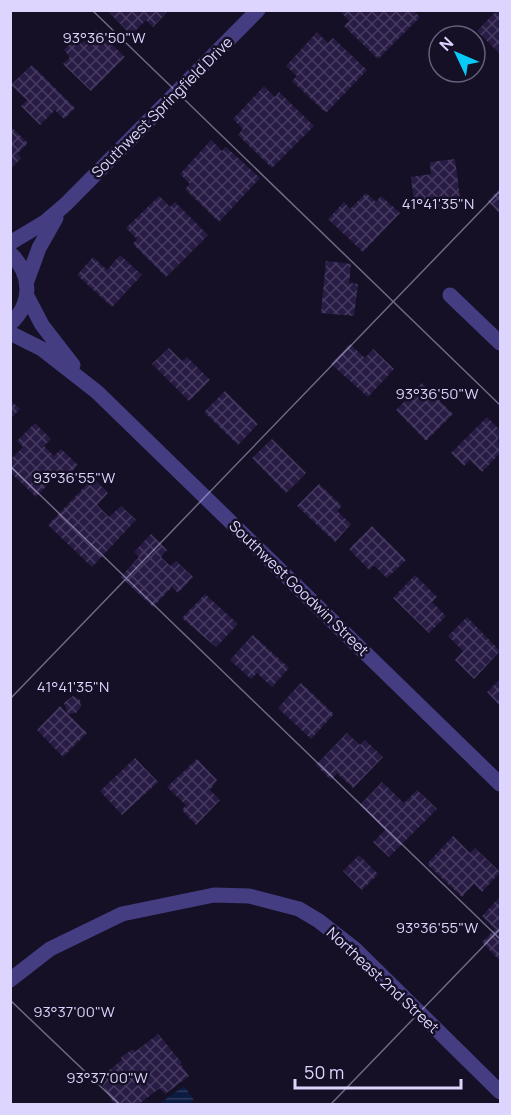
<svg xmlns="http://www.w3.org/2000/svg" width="511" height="1115" font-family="Manrope,sans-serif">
  <defs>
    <pattern id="water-rules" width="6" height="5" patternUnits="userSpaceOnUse" patternTransform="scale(1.5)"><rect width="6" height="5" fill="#0c1b42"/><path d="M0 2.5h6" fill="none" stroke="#2f3b5e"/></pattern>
    <pattern id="building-cross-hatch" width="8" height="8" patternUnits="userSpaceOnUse" patternTransform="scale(1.5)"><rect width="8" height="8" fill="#281c45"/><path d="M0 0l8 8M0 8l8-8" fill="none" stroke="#473c61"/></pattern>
  </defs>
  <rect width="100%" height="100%" fill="#151025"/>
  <path fill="url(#water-rules)" d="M184,1086l10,14 -6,4h-29z"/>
  <path fill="url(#building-cross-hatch)" d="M107,10h62l-16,17 -7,-7 -15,15z
    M339,10h74l7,7 -42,42 -34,-33 5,-5z
    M497,10h3v44l-23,-23z
    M96,29l29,28 -34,34 -28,-27 7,-7 -6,-7 12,-12 6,5z
    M317,32l11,11 5,-5 34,32 -41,43 -34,-32 5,-5 -11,-10z
    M32,65l43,43 -11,11 -9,-9 -15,15 -19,-19 6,-6 -16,-15z
    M264,86l11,11 4,-5 35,34 -42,42 -34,-33 5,-6 -10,-10z
    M10,126l18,17 -11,11 4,4 -11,11z
    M211,140l11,11 4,-4 34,31 -41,44 -34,-33 5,-5 -10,-10z
    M455,159l6,46 -26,3 -1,-9 -20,3 -3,-25 20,-3 -1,-12z
    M500,188v26l-12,-13z
    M366,193l10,9 5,-6 19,17 -37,39 -35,-33 16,-17 6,7z
    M159,196l11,11 5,-5 33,33 -42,42 -33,-33 4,-5 -11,-11z
    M120,255l22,20 -30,32 -35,-32 16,-18 14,13z
    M326,261l25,3 -2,19 9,1 -4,32 -33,-3z
    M350,344l15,14 8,-9 21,20 -26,28 -37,-33z
    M169,348l13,13 5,-4 23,23 -21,21 -37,-37z
    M422,383l31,31 -27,27 -30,-31z
    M225,391l33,33 -20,21 -34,-33z
    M10,400l10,9 -10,10z
    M487,417l13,13 -2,10 2,13 -18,19 -12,-12 -6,6 -13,-13z
    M35,423l16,16 -7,7 10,10 7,-7 17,16 -16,17 -6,-6 -20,21 -26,-25v-12l13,-13 -6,-6z
    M272,439l34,34 -20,20 -34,-35z
    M93,478l15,15 -11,12 12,12 12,-11 15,14 -44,47 -44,-42z
    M319,484l23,22 -5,5 14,13 -16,18 -38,-36z
    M372,526l34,34 -19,18 -13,-13 -5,5 -20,-21z
    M151,534l16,16 -6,7 9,9 6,-5 17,16 -15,16 -6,-6 -19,20 -32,-30 18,-20 -5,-5z
    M415,575l22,22 -5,5 14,14 -17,17 -36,-35z
    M205,594l33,30 -22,23 -34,-29z
    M467,617l33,34 -26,28 -19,-19 8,-9 -15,-15z
    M253,635l36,33 -17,19 -15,-14 -6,6 -21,-19z
    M500,679v27l-13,-14z
    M301,683l33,31 -23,25 -33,-31z
    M73,696l7,4 1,7 -5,6 -8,1 19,19 -24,24 -26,-27 23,-24 8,8 -4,-11z
    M347,733l13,12 5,-5 18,17 -30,31 -16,-15 -6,7 -15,-15z
    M135,758l23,24 -36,33 -22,-24z
    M197,759l20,21 -7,10 10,10 -24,25 -14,-15 4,-5 -19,-18z
    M382,782l22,21 13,-13 20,19 -48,48 -16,-15 12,-12 -25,-25z
    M453,836l17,17 5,-5 25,24 -18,20 -8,-8 -12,13 -35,-33z
    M359,855l19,19 -16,16 -19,-19z
    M500,897v64l-18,-19 13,-13 -13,-13z
    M158,1034l24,29 -2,1 9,12 -24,18 -5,-6 -21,16h-25l-14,-23 9,-7 -1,-3 14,-11 -1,-3 12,-8 2,3z"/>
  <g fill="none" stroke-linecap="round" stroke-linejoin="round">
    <path stroke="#453d82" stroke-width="15" d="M10,243l35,-21 21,-18 192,-194
      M10,253c22,21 23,50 0,71
      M27,281l12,-33 17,-30
      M450,295l50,48
      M28,298l14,27 31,40
      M10,333l32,16 55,43 403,392"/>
    <path stroke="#453d82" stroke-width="15" d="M10,980l40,-31 72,-35 92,-19 35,1 50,13 20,12 37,29 144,142"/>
  </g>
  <path fill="none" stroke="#ddd5fd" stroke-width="1.5" stroke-opacity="0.45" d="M92,10l408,395M10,466l490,473M10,699l490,-508M10,1000l109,104M331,1104l169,-175"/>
  <g text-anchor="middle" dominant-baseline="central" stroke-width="5" stroke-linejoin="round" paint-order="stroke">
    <g font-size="15" fill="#ddd5fd" stroke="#151025">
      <text transform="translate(162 107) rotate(-45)">Southwest Springfield Drive</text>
      <text transform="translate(299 588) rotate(44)">Southwest Goodwin Street</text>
      <text transform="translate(383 980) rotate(43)">Northeast 2nd Street</text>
    </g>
  </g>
  <g font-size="15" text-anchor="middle" fill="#ddd5fd" stroke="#151025" stroke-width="5" stroke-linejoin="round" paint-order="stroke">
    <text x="104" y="43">93°36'50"W</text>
    <text x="438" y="209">41°41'35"N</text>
    <text x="437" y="399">93°36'50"W</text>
    <text x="74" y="483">93°36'55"W</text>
    <text x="73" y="692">41°41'35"N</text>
    <text x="437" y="933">93°36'55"W</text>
    <text x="74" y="1017">93°37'00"W</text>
    <text x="107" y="1083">93°37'00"W</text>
  </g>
  <rect width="511" height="1115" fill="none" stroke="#ddd5fd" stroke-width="24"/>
  <g transform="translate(457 54) rotate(314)"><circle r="28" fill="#151025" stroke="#655f7b" stroke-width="1.5"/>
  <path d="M0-4.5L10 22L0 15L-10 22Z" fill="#09caf6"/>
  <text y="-9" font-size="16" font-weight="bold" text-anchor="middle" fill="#ddd5fd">N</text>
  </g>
  <path d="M295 1079v9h166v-9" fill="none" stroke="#ddd5fd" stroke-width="3"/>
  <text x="304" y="1079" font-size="18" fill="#ddd5fd" stroke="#151025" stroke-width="4.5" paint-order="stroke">50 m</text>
</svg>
